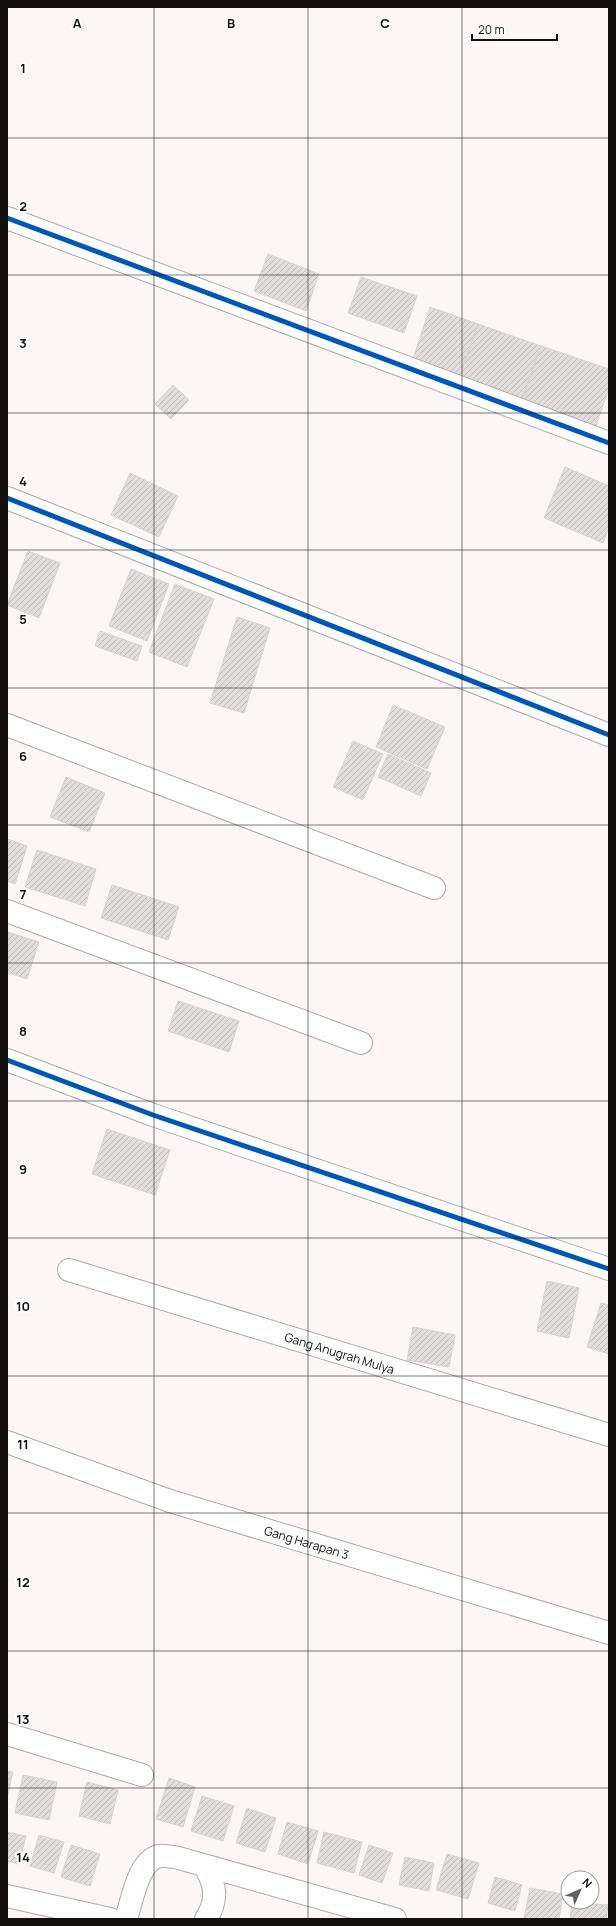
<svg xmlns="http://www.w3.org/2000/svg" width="616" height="1926" font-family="Manrope,sans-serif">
  <defs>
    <pattern id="building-hatch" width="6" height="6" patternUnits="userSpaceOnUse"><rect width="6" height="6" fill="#e2dedd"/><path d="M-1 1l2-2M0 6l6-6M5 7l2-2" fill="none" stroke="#c1bdbc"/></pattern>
  </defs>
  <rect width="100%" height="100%" fill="#fcf7f6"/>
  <path fill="url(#building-hatch)" stroke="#d7d3d2" d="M268,254l51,20 -13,37 -52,-20z
    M361,277l56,19 -13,37 -56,-20z
    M430,307l48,17 -19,54 -47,-16z
    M478,324l63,22 -19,54 -63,-22z
    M541,346l68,23v19l-13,38 -74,-26z
    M173,385l16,15 -18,19 -16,-15z
    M565,467l44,19v41l-6,16 -59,-25z
    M130,473l48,23 -19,41 -48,-22z
    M28,551l32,12 -21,55 -32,-13z
    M131,569l38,15 -22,57 -38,-15z
    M175,584l39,15 -27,68 -38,-15z
    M237,617l33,11 -26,85 -34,-10z
    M100,631l42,15 -5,15 -42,-15z
    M393,705l52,22 -18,42 -51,-22z
    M353,741l30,13 -20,46 -30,-13z
    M388,754l43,19 -10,23 -43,-19z
    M66,777l39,16 -16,39 -39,-15z
    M7,839l20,7 -12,38 -8,-3z
    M37,850l59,19 -11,37 -60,-19z
    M112,885l67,22 -11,33 -67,-22z
    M8,932l31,10 -12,37 -20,-7z
    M178,1001l61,20 -10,31 -61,-21z
    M107,1129l63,21 -15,45 -63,-21z
    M547,1281l32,7 -10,50 -32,-7z
    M601,1303l8,2v49l-22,-7z
    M413,1327l42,8 -6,32 -42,-7z
    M7,1771l6,1 -6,27z
    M23,1775l34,7 -8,38 -34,-7z
    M169,1778l26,9 -12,40 -27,-8z
    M87,1782l31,8 -8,34 -31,-8z
    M202,1796l32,10 -11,35 -32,-10z
    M247,1808l29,10 -11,34 -29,-9z
    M287,1822l31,9 -10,33 -30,-10z
    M7,1832l19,4 -7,28 -12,-3z
    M324,1832l38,10 -8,31 -37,-10z
    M39,1835l25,7 -10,31 -24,-7z
    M71,1845l29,9 -10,32 -29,-9z
    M369,1845l24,8 -11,30 -23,-8z
    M447,1854l32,9 -11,36 -32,-9z
    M405,1857l29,6 -5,28 -30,-6z
    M495,1877l27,8 -7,26 -27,-8z
    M530,1888l33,6 -4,25h-35z
    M572,1902l36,3 -2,14h-36z"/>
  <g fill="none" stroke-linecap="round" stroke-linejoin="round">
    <defs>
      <g id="minor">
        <path d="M7,218l602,225"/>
        <path d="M7,498l602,237"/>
        <path d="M7,725l427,163"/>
        <path d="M7,911l354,132"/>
        <path d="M7,1060l146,55 456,154"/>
        <path id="s1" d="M69,1270l540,165"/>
        <path id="s2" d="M7,1442l163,59 439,132"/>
        <path d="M7,1734l135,41"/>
        <path d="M205,1867c11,18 13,33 1,52"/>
        <path d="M7,1896l103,23"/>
        <path d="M126,1919c6,-18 12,-58 33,-63 5,-1 11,1 16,1l220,62"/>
      </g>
    </defs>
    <use href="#minor" stroke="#afabab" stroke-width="24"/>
    <use href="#minor" stroke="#fffefe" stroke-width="22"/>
    <defs>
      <path id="cycleway" d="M7,218l602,225
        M7,498l602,237
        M7,1060l146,55 456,154"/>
    </defs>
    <use href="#cycleway" stroke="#fff" stroke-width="8"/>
    <use href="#cycleway" stroke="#0057b8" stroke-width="5"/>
  </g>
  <path fill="none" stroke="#120f0e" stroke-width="1" stroke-opacity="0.55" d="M154,7v1912M308,7v1912M462,7v1912M7,138h602M7,275h602M7,413h602M7,550h602M7,688h602M7,825h602M7,963h602M7,1101h602M7,1238h602M7,1376h602M7,1513h602M7,1651h602M7,1788h602"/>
  <g text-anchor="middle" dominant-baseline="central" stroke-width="4" stroke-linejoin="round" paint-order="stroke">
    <g font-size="12" fill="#120f0e" stroke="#fff">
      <text stroke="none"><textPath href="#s1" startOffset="283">Gang Anugrah Mulya</textPath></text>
      <text stroke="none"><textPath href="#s2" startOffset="316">Gang Harapan 3</textPath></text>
    </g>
  </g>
  <g font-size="13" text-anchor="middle" font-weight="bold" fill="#120f0e" stroke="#fff" stroke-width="4" stroke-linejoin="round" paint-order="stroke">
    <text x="77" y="28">A</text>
    <text x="231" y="28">B</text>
    <text x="385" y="28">C</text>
    <text x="23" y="73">1</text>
    <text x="23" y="211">2</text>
    <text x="23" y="348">3</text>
    <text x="23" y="486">4</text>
    <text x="23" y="624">5</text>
    <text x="23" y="761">6</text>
    <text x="23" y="899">7</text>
    <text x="23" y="1036">8</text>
    <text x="23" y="1174">9</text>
    <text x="23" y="1311">10</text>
    <text x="23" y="1449">11</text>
    <text x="23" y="1587">12</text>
    <text x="23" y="1724">13</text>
    <text x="23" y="1862">14</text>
  </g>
  <rect width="616" height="1926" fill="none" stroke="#120f0e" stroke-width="16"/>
  <g transform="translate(580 1890) rotate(45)"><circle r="19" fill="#ffffff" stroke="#a09f9f"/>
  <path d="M0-3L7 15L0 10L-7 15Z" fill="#64605f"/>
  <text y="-6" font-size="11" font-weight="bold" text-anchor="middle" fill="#120f0e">N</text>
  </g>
  <path d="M472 34v6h85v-6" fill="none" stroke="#120f0e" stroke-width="2"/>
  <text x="478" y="34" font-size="12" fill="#120f0e" stroke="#ffffff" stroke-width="3" paint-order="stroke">20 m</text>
</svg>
